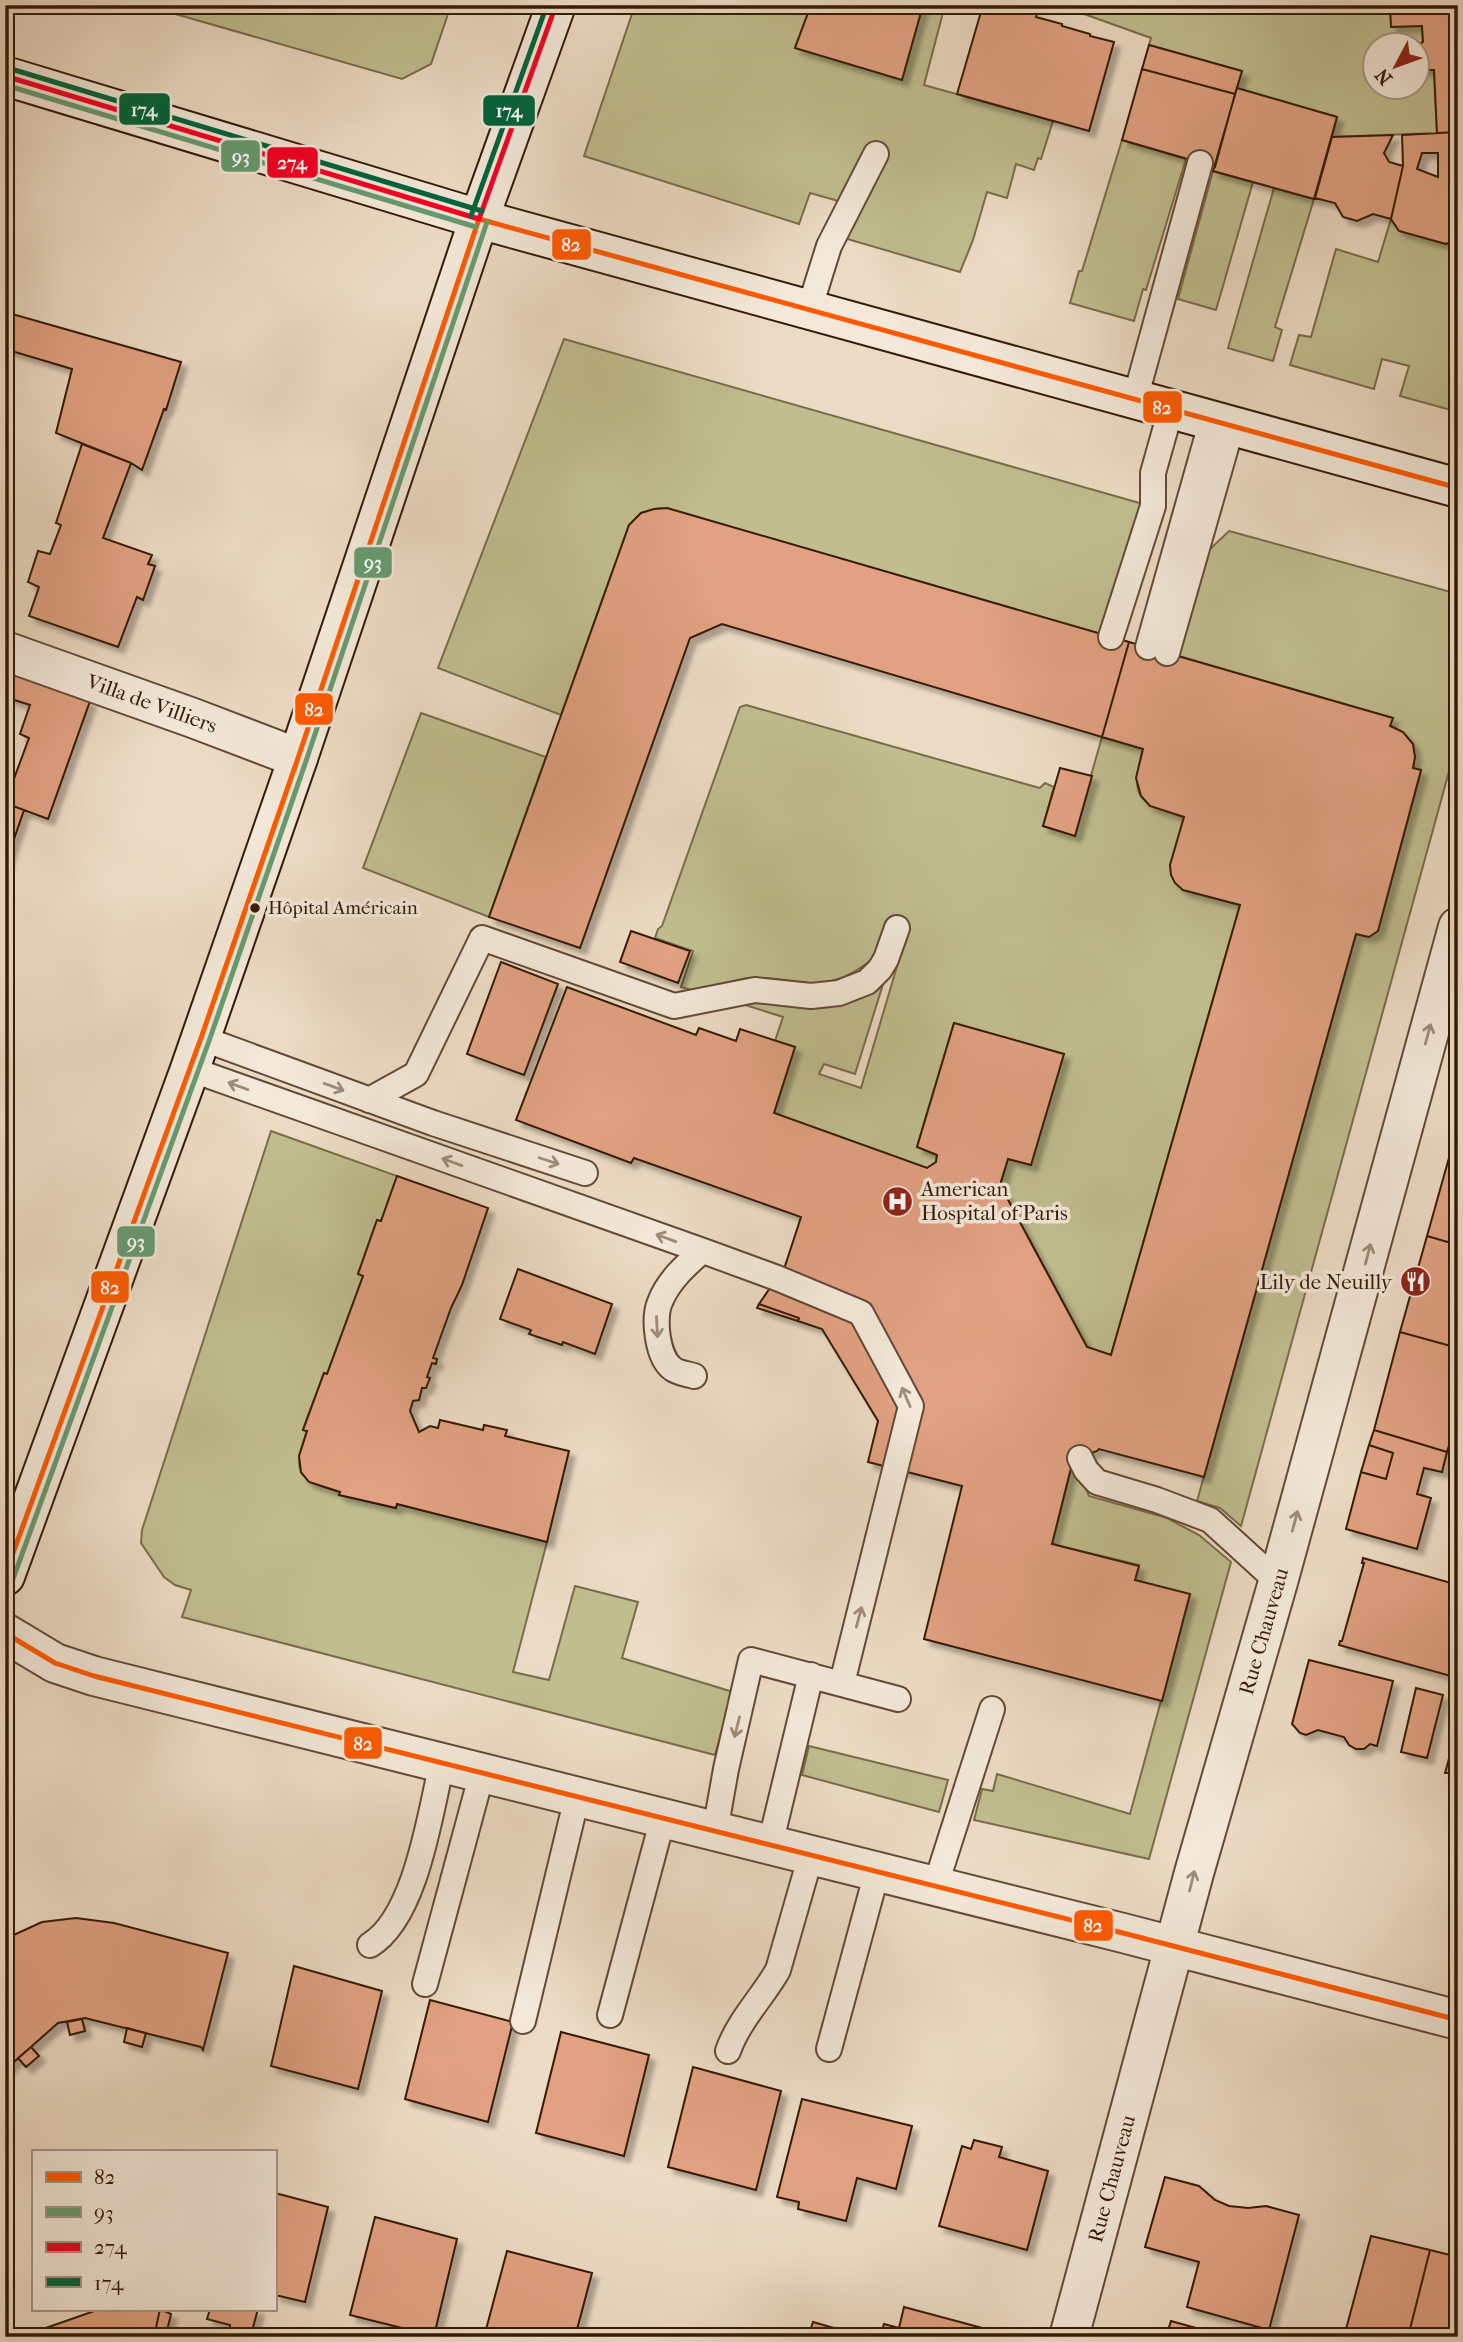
<svg xmlns="http://www.w3.org/2000/svg" width="1463" height="2342" font-family="'IM FELL French Canon',serif">
  <defs>
    <filter id="shadow"><feDropShadow dx="6" dy="6" stdDeviation="2" flood-color="#0004"/></filter>
  </defs>
  <rect width="100%" height="100%" fill="#ecdbc4"/>
  <filter id="stains"><feTurbulence type="fractalNoise" baseFrequency=".00286" numOctaves="4"/><feColorMatrix values="0 0 0 0 .2 0 0 0 0 .09 0 0 0 0 .02 0 0 0 .5 -.17"/></filter>
  <radialGradient id="worn" r=".72"><stop offset=".6" stop-color="#630" stop-opacity="0"/><stop offset="1" stop-color="#630" stop-opacity=".3"/></radialGradient>
  <path fill="#c0bd8f" stroke="#7a6c4a" stroke-width="2" d="M144,5h307l-20,59 -29,15z
    M635,5h176l-16,42 107,32 21,-74h22l-21,80 129,36 -12,38 -3,-1 -4,12 -18,-6 -9,34 -20,-6 -14,48 -13,32 -116,-34 -2,-36 -32,-9 -11,31 -215,-68z
    M1059,5h331l1,21h31l1,16 -7,3 -40,1v42h42v-21l6,3h10l3,63 -105,4 5,-20 -100,-29 4,-17 -92,-26 2,-7z
    M1122,140l64,19 -40,131 -3,-1 -9,32 -64,-18 9,-32h3z
    M1213,171l40,11 -37,128 -38,-11z
    M1274,188l40,11 -39,128 7,3 -9,31 -45,-13z
    M1391,219l9,12 46,13 12,-5v173l-58,-16 9,-30 -27,-7 -8,30 -84,-24 9,-30 12,2 25,-88 42,13z
    M564,339l579,165 -42,130 -441,-126 -19,5 -12,12 -68,190 -123,-47z
    M1229,531l229,63v145l-217,787 -21,-18 -23,-7 159,-567 13,3 9,-7 43,-159 -8,-3c4,-21 -3,-35 -23,-42l2,-8 -213,-62 29,-105z
    M746,705l290,82 4,1 5,-5 9,4 -11,39 31,9 28,-98 41,12c-14,50 -5,53 41,68l-14,48 13,25 57,15 -129,450 -24,-8 -87,-162 8,-26 23,5 32,-110 -109,-31 -37,124 20,8 -1,7 -9,6 -153,-55 21,-66 -20,-6 8,-24 -41,-13 23,-2 119,-21 -29,93 -31,-10 -5,10 42,14 47,-159c-31,25 -57,57 -101,54 -19,-2 -40,-7 -59,-5 -31,4 -31,21 -67,9l12,-36 -38,-13 3,-9 4,-3 76,-214 2,-5z
    M421,713l125,44 -57,160 -126,-49z
    M271,1131l126,45 -16,45 -4,-1 -19,54 5,2 -36,98 -3,-1 -21,56 4,2c-15,43 -11,48 33,61v3l55,13 2,-4 150,38 -34,130 36,8 26,-94 63,16 -16,56 111,34 -18,63 -533,-138 9,-27 -16,-5 -11,-8 -23,-34 1,-13z
    M1073,1460l16,36 78,22 32,17 32,27 -82,297 -175,-39 8,-31 11,2 4,-17 133,40 60,-219 -55,-15 4,-15 -87,-21z
    M809,1746l139,34 -9,32 -137,-37z"/>
  <path fill="#e1a182" stroke="#351a06" stroke-width="2" fill-rule="evenodd" filter="url(#shadow)" d="M811,5h112l-21,75 -107,-32z
    M983,5h29v3l25,6 -1,3 26,7v2l28,8v2l24,6 -25,89 -132,-37z
    M1390,5h68v127l-21,1 -3,-63h-10l-6,-3 -2,-21 7,-4 -1,-16 -31,1z
    M1149,45l93,26 -7,23 -93,-25z
    M1142,69l93,25 -20,73 -93,-27z
    M1237,88l100,29 -23,82 -101,-28z
    M1458,132v107l-12,5 -47,-13 -8,-12 12,-53 -1,-31zM1422,153h16v24l-21,-8z
    M1393,135l-9,18 5,9 14,4 -12,53 -18,-5 -16,7 -14,-4 -8,-14 -20,-5 17,-61z
    M5,312l176,50 -15,48 -2,-1 -22,61 -11,-7 -75,-30 16,-64 -67,-20z
    M82,444l49,19 -28,75 49,17 -4,9 7,2 -12,34 -6,-3 -19,50 -89,-31 10,-29 -11,-5 10,-31 12,3 11,-29 -5,-2z
    M667,508l462,134 -27,95 -380,-113 -32,14 -110,310 -91,-31 140,-392 12,-12 13,-4z
    M1129,642l264,76 -3,8 13,6 10,12 2,13 -2,11 8,2 -43,161 -9,6 -13,-3 -152,543 -105,-28 -2,2 -24,9 -21,84 87,22 -4,14 55,14 -28,107 -238,-62 38,-153 -94,-24 10,-41 -56,-92 -24,-8 1,-3 -40,-14 26,-38 16,-49 -167,-59 -3,5 -115,-43 51,-133 129,48 3,-7 37,13 4,-12 55,18 -21,66 153,55 9,-6 1,-7 -20,-8 37,-124 110,31 -33,111 -23,-6 -8,26 87,162 24,8 129,-450 -57,-15 -8,-7 -4,-8 -1,-10 14,-48 -34,-11 -9,-10 -5,-18 7,-29 -41,-12z
    M5,670l85,31 -42,118 -43,-16 24,-65 -9,-4 10,-29 -25,-8z
    M1060,768l32,8 -17,60 -32,-10z
    M5,803l19,7 -19,55z
    M631,931l59,20 -12,32 -58,-21z
    M501,962l57,22 -34,91 -57,-21z
    M1456,1133h2v112l-31,-9z
    M397,1176l91,32 -26,77 -11,23 -18,50 4,1 -1,5 -4,-1 -5,14 3,1 -4,10h-4l-3,12 -6,1 -3,10 9,21 11,-6 8,2 2,-8 43,10 1,-5 23,5 -2,6 64,15 -22,91 -150,-38 -1,4 -57,-13 1,-3 -31,-10 -8,-10 -2,-16 8,-25 -4,-1 21,-57 3,1 36,-98 -5,-2 19,-54 4,1z
    M1427,1236l31,9v103l-58,-16z
    M518,1269l94,35 -17,50 -32,-12 -1,3 -33,-11 2,-4 -31,-11z
    M759,1304l40,14 -1,3 -41,-13z
    M1400,1332l58,16v67l-11,37 -73,-22z
    M1374,1430l73,22 -5,20 -18,-4 -7,26 14,4 -14,51 -71,-20 15,-57 25,7 7,-26 -24,-8z
    M1369,1445l24,8 -7,26 -25,-7z
    M1363,1558l95,27v93l-119,-33 1,-4h2l22,-78h-2z
    M1309,1660l84,21 -16,65 -7,-2 -6,5h-8l-7,-4 -5,-8 -26,-7 -12,5 -6,-2 -8,-9z
    M1416,1688l27,7 -16,63 -26,-6z
    M1458,1726v47h-13z
    M76,1918l38,5 114,30 -25,97 -2,-3 -116,-29 -27,5 -53,47v-131l37,-17z
    M294,1966l88,25 -24,98 -87,-23z
    M430,2000l83,22 -25,100 -83,-23z
    M82,2019l3,12 -15,4 -3,-13z
    M127,2028l19,5 -4,14 -18,-5z
    M561,2032l88,23 -25,101 -88,-23z
    M31,2047l8,9 -13,11 -8,-9z
    M693,2067l88,24 -25,99 -88,-23z
    M802,2099l110,27 -16,63 -39,-11 -11,43 -48,-12 1,-7 -22,-5z
    M974,2140l28,7 -3,10 49,14 -21,79 -88,-24 23,-80 9,3z
    M1165,2177l34,9 16,14 14,6 19,2 18,-2 33,9 -30,115 -82,-23 12,-45 -54,-15z
    M275,2193l53,14 -23,95 -30,-7z
    M375,2217l82,22 -23,97 -84,-21z
    M1371,2236l59,14 -22,87h-45l-18,-4z
    M1430,2250l28,7v80h-50z
    M507,2251l85,22 -17,64h-91z
    M904,2307l82,22 -2,8h-104l4,-13 15,4z
    M100,2309h60l-6,28h-109l-2,-8z
    M160,2309l11,5 -5,21 -11,-3z
    M210,2309h48l-6,22 -5,-2 -1,5 -16,-5v-4l-23,-6z
    M1171,2321l57,16h-62z
    M813,2322l52,15h-57z"/>
  <g fill="none" stroke-linecap="round" stroke-linejoin="round">
    <defs>
      <path id="lane" d="M809,310l20,-64 47,-92
        M1135,399l65,-236
        M1111,637l42,-131v-33l18,-64
        M1148,647l64,-227
        M1167,653l65,-227
        M201,1038l232,85 152,50
        M190,1069l516,183 71,26 84,35 50,93 -69,277
        M369,1100l47,-26 66,-136 192,68 81,-16 56,6 28,-3 28,-11 13,-13 6,-10 11,-31
        M694,1376c-6,-2 -16,-3 -21,-7 -16,-11 -20,-51 -13,-67 8,-21 26,-37 42,-51
        M1080,1458l6,12 11,12 60,18 53,20 68,62
        M715,1831l11,-62 25,-109 147,39
        M770,1845l41,-170
        M935,1887l57,-178
        M370,1945c46,-28 60,-131 72,-182
        M425,1984l57,-211
        M610,2015l53,-197
        M523,2021l54,-224
        M829,2049l48,-177
        M728,2051c11,-31 34,-53 50,-81l33,-115"/>
      <g id="street">
        <path id="s1" d="M5,651l188,67 105,40"/>
        <path d="M5,1633l50,30 39,13 1029,257 335,87"/>
        <path id="s2" d="M1069,2337l125,-464 84,-291 180,-655"/>
      </g>
      <path id="secondary" d="M5,76l474,143 979,269
        M5,1576l185,-507 108,-311 181,-539 77,-214"/>
    </defs>
    <use href="#lane" stroke="#634a36" stroke-width="28"/>
    <use href="#street" stroke="#634a36" stroke-width="42"/>
    <use href="#secondary" stroke="#351a06" stroke-width="42"/>
    <use href="#lane" stroke="#f3e8d9" stroke-width="24"/>
    <use href="#street" stroke="#f3e8d9" stroke-width="38"/>
    <use href="#secondary" stroke="#f3e8d9" stroke-width="38"/>
    <defs>
      <path id="bus-1" d="M5,1575l196,-537 97,-280 181,-539 979,269
        M5,1633l50,30 39,13 1029,257 335,87"/>
      <path id="bus-2" d="M5,85l471,142
        M13,1579l196,-538 97,-280 181,-539"/>
      <path id="bus-3" d="M5,76l474,143
        M479,219l77,-214"/>
      <path id="bus-4" d="M8,68l474,143
        M471,216l76,-211"/>
    </defs>
    <use href="#bus-1" stroke="#f3e8d9" stroke-width="10"/>
    <use href="#bus-2" stroke="#f3e8d9" stroke-width="10"/>
    <use href="#bus-3" stroke="#f3e8d9" stroke-width="10"/>
    <use href="#bus-4" stroke="#f3e8d9" stroke-width="10"/>
    <use href="#bus-1" stroke="#ff5a00" stroke-width="5"/>
    <use href="#bus-2" stroke="#669b71" stroke-width="5"/>
    <use href="#bus-3" stroke="#f50024" stroke-width="5"/>
    <use href="#bus-4" stroke="#00643c" stroke-width="5"/>
  </g>
  <defs><path id="oneway-shaft" d="M-6 0H5M1.5-3L5.5 0L1.5 3" fill="none" stroke-width="1.6" stroke-linecap="round" stroke-linejoin="round" transform="scale(1.75)"/></defs>
  <g stroke="#9e8b7a">
    <use href="#oneway-shaft" transform="translate(1428 1034) rotate(-75)"/>
    <use href="#oneway-shaft" transform="translate(238 1086) rotate(-160)"/>
    <use href="#oneway-shaft" transform="translate(334 1087) rotate(20)"/>
    <use href="#oneway-shaft" transform="translate(549 1161) rotate(18)"/>
    <use href="#oneway-shaft" transform="translate(452 1162) rotate(-160)"/>
    <use href="#oneway-shaft" transform="translate(666 1238) rotate(-160)"/>
    <use href="#oneway-shaft" transform="translate(1368 1254) rotate(-75)"/>
    <use href="#oneway-shaft" transform="translate(657 1327) rotate(87)"/>
    <use href="#oneway-shaft" transform="translate(906 1397) rotate(-114)"/>
    <use href="#oneway-shaft" transform="translate(1295 1521) rotate(-75)"/>
    <use href="#oneway-shaft" transform="translate(859 1617) rotate(-75)"/>
    <use href="#oneway-shaft" transform="translate(737 1727) rotate(104)"/>
    <use href="#oneway-shaft" transform="translate(1192 1881) rotate(-76)"/>
  </g>
  <defs>
    <symbol id="hospital-disc" viewBox="-11 -11 22 22"><circle r="9.5" fill="#8f2418" stroke="#f3e8d9"/><path d="M-5-5h3v3.5h4V-5h3V5h-3V1.5h-4V5h-3Z" fill="#fff"/></symbol>
    <symbol id="restaurant-disc" viewBox="-11 -11 22 22"><circle r="9.5" fill="#8f2418" stroke="#f3e8d9"/><path d="M-5-6h1v4h1v-4h1v4h1v-4h1v5L-1.5 .5V6h-2V.5L-5-1ZM5-6V6H3V1.5H1.5Q1.5-4 5-6Z" fill="#fff"/></symbol>
  </defs>
  <g fill-rule="evenodd">
    <use href="#hospital-disc" x="880" y="1184" width="35" height="35"/>
    <use href="#restaurant-disc" x="1398" y="1264" width="35" height="35"/>
  </g>
  <circle fill="#351a06" stroke="#f3e8d9" stroke-width="2.5" cx="255" cy="908" r="6"/>
  <g text-anchor="middle" dominant-baseline="central" stroke-width="7" stroke-linejoin="round" paint-order="stroke">
    <g font-size="19" fill="#351a06" stroke="#f3e8d9" text-anchor="start">
      <text x="268" y="908">Hôpital Américain</text>
    </g>
    <g font-size="21" fill="#351a06" stroke="#f3e8d9">
      <text stroke="none"><textPath href="#s1" startOffset="156">Villa de Villiers</textPath></text>
      <text stroke="none"><textPath href="#s2" startOffset="732">Rue Chauveau</textPath></text>
      <text stroke="none"><textPath href="#s2" startOffset="164">Rue Chauveau</textPath></text>
    </g>
    <g font-size="21" fill="#351a06" stroke="#f3e8d9" text-anchor="start">
      <text x="921" y="1189">American<tspan x="921" dy="24">Hospital of Paris</tspan></text>
      <text x="1392" y="1282" text-anchor="end">Lily de Neuilly</text>
    </g>
  </g>
  <g stroke="#f3e8d9" stroke-width="2.5">
    <rect x="118" y="92" width="53" height="34" rx="7" fill="#00643c"/>
    <rect x="482" y="94" width="54" height="33" rx="7" fill="#00643c"/>
    <rect x="220" y="139" width="41" height="34" rx="7" fill="#669b71"/>
    <rect x="266" y="146" width="53" height="33" rx="7" fill="#f50024"/>
    <rect x="551" y="228" width="41" height="33" rx="7" fill="#ff5a00"/>
    <rect x="1142" y="390" width="41" height="34" rx="7" fill="#ff5a00"/>
    <rect x="353" y="546" width="40" height="33" rx="7" fill="#669b71"/>
    <rect x="294" y="692" width="40" height="34" rx="7" fill="#ff5a00"/>
    <rect x="116" y="1225" width="40" height="33" rx="7" fill="#669b71"/>
    <rect x="90" y="1270" width="40" height="34" rx="7" fill="#ff5a00"/>
    <rect x="343" y="1726" width="40" height="34" rx="7" fill="#ff5a00"/>
    <rect x="1073" y="1909" width="41" height="33" rx="7" fill="#ff5a00"/>
  </g>
  <g font-size="19" text-anchor="middle" font-weight="bold" fill="#fff">
    <text x="144" y="116">174</text>
    <text x="509" y="117">174</text>
    <text x="241" y="163">93</text>
    <text x="292" y="169">274</text>
    <text x="571" y="251">82</text>
    <text x="1162" y="414">82</text>
    <text x="373" y="569">93</text>
    <text x="314" y="716">82</text>
    <text x="136" y="1248">93</text>
    <text x="110" y="1294">82</text>
    <text x="363" y="1750">82</text>
    <text x="1093" y="1932">82</text>
  </g>
  <rect width="1463" height="2342" fill="none" stroke="#ecdbc4" stroke-width="28"/>
  <rect x="7" y="7" width="1449" height="2328" fill="none" stroke="#351a06" stroke-width="3.5"/>
  <rect x="14" y="14" width="1435" height="2314" fill="none" stroke="#351a06" stroke-width="2"/>
  <rect x="32" y="2150" width="245" height="161" fill="#f3e8d9" stroke="#a79685" stroke-width="2"/>
  <rect x="46" y="2172" width="35" height="10" fill="#ff5a00" stroke="#a79685" stroke-width="2"/>
  <text x="94" y="2184" font-size="21" fill="#351a06">82</text>
  <rect x="46" y="2207" width="35" height="10" fill="#669b71" stroke="#a79685" stroke-width="2"/>
  <text x="94" y="2220" font-size="21" fill="#351a06">93</text>
  <rect x="46" y="2242" width="35" height="10" fill="#f50024" stroke="#a79685" stroke-width="2"/>
  <text x="94" y="2254" font-size="21" fill="#351a06">274</text>
  <rect x="46" y="2277" width="35" height="10" fill="#00643c" stroke="#a79685" stroke-width="2"/>
  <text x="94" y="2290" font-size="21" fill="#351a06">174</text>
  <g transform="translate(1396 66) rotate(229)"><circle r="33" fill="#f3e8d9" stroke="#a79685" stroke-width="2"/>
  <path d="M0-5L12 26L0 18L-12 26Z" fill="#8f2418"/>
  <text y="-10" font-size="19" font-weight="bold" text-anchor="middle" fill="#351a06">N</text>
  </g>
  <rect width="100%" height="100%" filter="url(#stains)"/>
  <rect width="100%" height="100%" fill="url(#worn)"/>
</svg>
